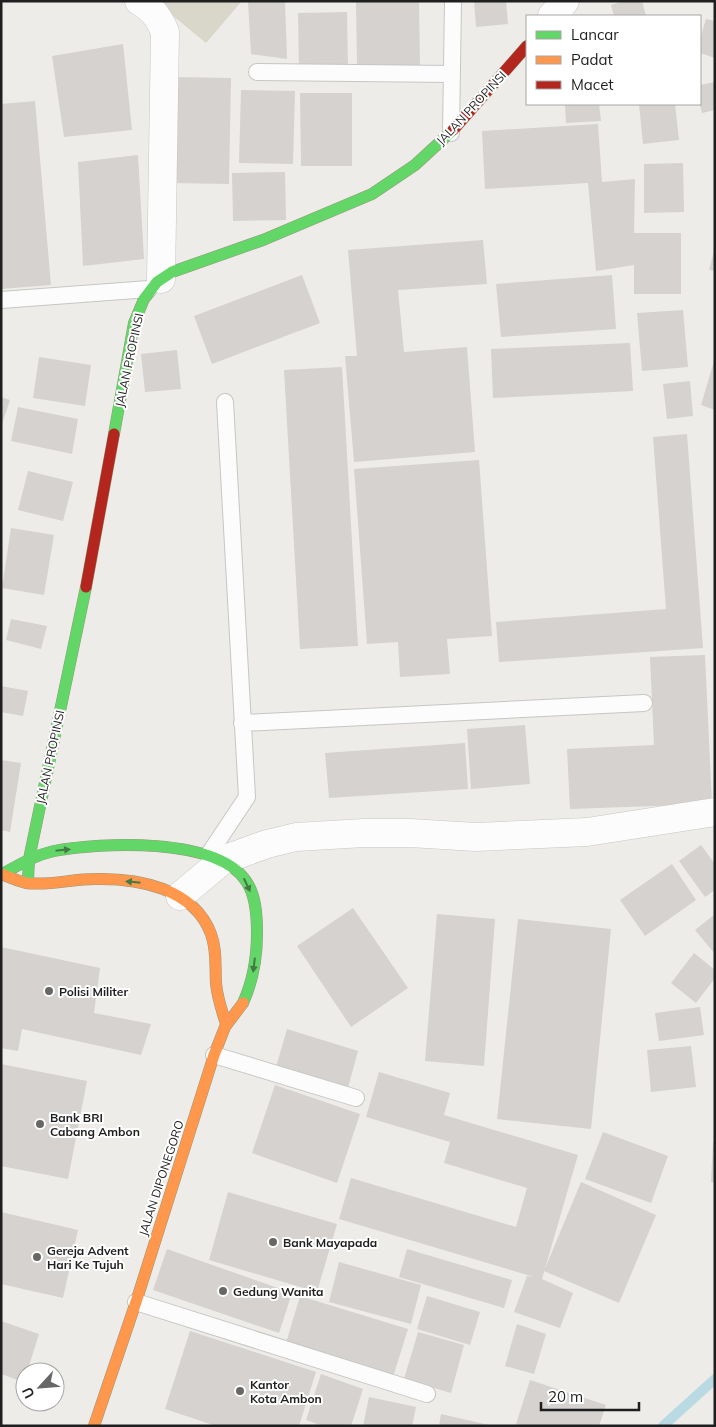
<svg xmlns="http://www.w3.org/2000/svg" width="716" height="1427" font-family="Mulish,sans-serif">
  <rect width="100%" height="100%" fill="#eeece8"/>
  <path fill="#d8d7c9" d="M155,1h87l-36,42z"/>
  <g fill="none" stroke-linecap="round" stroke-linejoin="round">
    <path stroke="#b9dae3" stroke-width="10" d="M663,1426l52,-47"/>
  </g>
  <path fill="#d5d2cf" d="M285,1l2,58 -36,-5 -3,-52z
    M356,1h63l1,65 -63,1z
    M474,1h32l2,23 -32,3z
    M624,1h18l4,15h-32l-3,-11z
    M347,12l1,57 -49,1 -1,-57z
    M706,19l9,2v37l-15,-5v-14z
    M123,44l9,86 -68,7 -12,-81z
    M171,77l60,1 -2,106 -59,-1z
    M715,82v28l-13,3 -2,-8v-20z
    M241,90l54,1 -2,73 -54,-1z
    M300,93h52v73h-51z
    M35,101l16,184 -50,4v-185z
    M565,104h34l2,17 -35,2z
    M639,104h36l4,36 -36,4z
    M598,124l4,58 33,-3 -1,54h47v61h-47v-29l-38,6 -8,-88 -103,6 -3,-58z
    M138,155l6,104 -61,7 -5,-104z
    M683,163l1,49 -40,1v-49z
    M285,172l1,48 -53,1 -1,-48z
    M483,240l4,44 -89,6 6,62 63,-5 8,105 -121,10 -9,-106h12l-9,-106z
    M714,251h1v20l-6,-1z
    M302,275l18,48 -108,41 -18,-48z
    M612,275l4,54 -115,8 -5,-53z
    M683,310l5,57 -46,4 -5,-58z
    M630,343l3,48 -140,7 -2,-49z
    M177,350l4,39 -36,3 -4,-38z
    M39,357l52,8 -6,41 -52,-8z
    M714,361h1v49l-14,-5z
    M342,367l16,279 -58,3 -16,-279z
    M690,381l3,35 -26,3 -4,-35z
    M1,397l9,3 -8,24h-1z
    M18,407l60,12 -6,35 -61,-13z
    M687,434l16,214 -204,14 -3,-40 170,-13 -13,-172z
    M479,460l13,176 -45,3 3,35 -50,3 -2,-35 -31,2 -13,-175z
    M28,471l45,11 -10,39 -45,-11z
    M11,528l43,7 -10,60 -42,-7z
    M11,619l36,7 -6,23 -35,-9z
    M705,655l7,149 -142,5 -3,-60 87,-4 -4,-88z
    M1,686l27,5 -5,25 -22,-4z
    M525,725l5,59 -59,5 -4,-60z
    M465,743l3,46 -139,9 -4,-45z
    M1,760l20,3 -11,69 -9,-2z
    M701,845l14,19v26l-10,7 -26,-36z
    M672,864l24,36 -51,36 -25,-36z
    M353,908l55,80 -57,39 -54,-81z
    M437,914l58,5 -11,147 -59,-5z
    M715,914v40l-20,-24z
    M518,919l93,10 -20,200 -94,-10z
    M1,947l99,21 -6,45 57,11 -10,31 -119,-26 -4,22 -17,-3z
    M694,953l21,17v8l-19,25 -25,-20z
    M700,1007l4,28 -45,6 -4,-28z
    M287,1029l71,22 -10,37 -72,-21z
    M691,1046l5,41 -45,5 -4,-42z
    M1,1064l86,17 -19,98 -67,-13z
    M379,1072l71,21 -6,22 134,40 -36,124 31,14 -13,35 -46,-16 13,-36 7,1 -195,-58 12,-41 165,49 11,-39 -83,-25 6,-21 -84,-25z
    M275,1085l85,29 -23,69 -85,-30z
    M603,1132l65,24 -17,47 -66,-24z
    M713,1142h2v41l-4,-1z
    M581,1182l75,33 -37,88 -75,-32z
    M228,1192l109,32 -20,68 -108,-32z
    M1,1212l77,18 -15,68 -62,-14z
    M167,1249l125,44 -13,40 -126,-43z
    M407,1249l105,31 -8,28 -105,-31z
    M339,1262l82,23 -10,39 -82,-22z
    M300,1296l108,33 -15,48 -107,-34z
    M427,1296l53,16 -10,33 -53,-16z
    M1,1321l38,13 -12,38h-2l-2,10 -22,-8z
    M517,1324l29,10 -12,40 -29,-8z
    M190,1331l126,41 -17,54h-83l-51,-17z
    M418,1332l46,13 -13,48 -47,-14z
    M321,1374l42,15 -12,37h-28l-17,-6z
    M530,1380l76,25 -7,21h-78l-5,-2z
    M369,1397l47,10 -4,19h-49z
    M441,1414l48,11v1h-50z"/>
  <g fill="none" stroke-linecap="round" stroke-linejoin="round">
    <defs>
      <path id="lane" d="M257,72l195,2
        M451,133l2,-132
        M1,300l148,-11
        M242,723l402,-20
        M209,854l38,-57 -22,-395
        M214,1055l142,43
        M136,1302l291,92"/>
      <path id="street" d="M139,1c14,8 20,17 26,31l-4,247
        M552,16l13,-15
        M180,896l43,-36 44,-16 29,-7 68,-4h46l66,4 111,-5 128,-20"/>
      <path id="fast" d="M114,434l20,-111 10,-24 13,-17 15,-10 91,-32 109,-46 43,-29 38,-35
        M2,874c17,-9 33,-19 52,-23 47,-9 163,-14 192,30 10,14 11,35 11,52 0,24 -4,48 -14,70
        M28,880l1,-21 57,-272"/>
      <path id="slow" d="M1,874c8,3 17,7 25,9 23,3 46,-4 69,-4 43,-1 99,9 116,55 6,16 4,33 5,49 1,14 6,28 10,41
        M94,1426l42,-124 78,-247 11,-28 18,-24"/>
      <path id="jam" d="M453,130l74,-84
        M86,587l28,-153"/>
    </defs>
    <use href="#lane" stroke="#c6c6c4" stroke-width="18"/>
    <use href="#street" stroke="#c6c6c4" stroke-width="29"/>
    <use href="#fast" stroke="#96987e" stroke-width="12"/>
    <use href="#slow" stroke="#96987e" stroke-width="12"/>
    <use href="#jam" stroke="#96987e" stroke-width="12"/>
    <use href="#lane" stroke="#fcfcfc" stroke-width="16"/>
    <use href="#street" stroke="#fcfcfc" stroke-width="28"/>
    <use href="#fast" stroke="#63d668" stroke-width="11"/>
    <use href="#slow" stroke="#ff974d" stroke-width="11"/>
    <use href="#jam" stroke="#b3261e" stroke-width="11"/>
  </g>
  <defs><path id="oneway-solid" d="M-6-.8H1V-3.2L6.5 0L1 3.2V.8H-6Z" transform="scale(1.25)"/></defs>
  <g fill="#417a44">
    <use href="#oneway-solid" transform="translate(63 850) rotate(-6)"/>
    <use href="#oneway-solid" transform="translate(133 882) rotate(-174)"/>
    <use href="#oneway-solid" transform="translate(247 885) rotate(65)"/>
    <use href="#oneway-solid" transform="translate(254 965) rotate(97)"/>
  </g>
  <g fill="#676765" stroke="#fff" stroke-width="2">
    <circle cx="49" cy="991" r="5"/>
    <circle cx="40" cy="1124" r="5"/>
    <circle cx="273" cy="1242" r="5"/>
    <circle cx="37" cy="1257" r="5"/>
    <circle cx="223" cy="1291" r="5"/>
    <circle cx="240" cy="1391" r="5"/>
  </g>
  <g text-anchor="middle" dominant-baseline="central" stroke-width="4" stroke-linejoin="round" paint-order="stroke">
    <g font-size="12" fill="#1f1f1f" stroke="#fff">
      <text transform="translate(471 108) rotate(-47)">JALAN PROPINSI</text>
      <text transform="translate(129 360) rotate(-78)">JALAN PROPINSI</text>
      <text transform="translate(50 757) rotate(-78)">JALAN PROPINSI</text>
      <text transform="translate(161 1178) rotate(-72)">JALAN DIPONEGORO</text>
    </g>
    <g font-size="12" font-weight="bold" fill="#1f1f1f" stroke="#fff" text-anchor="start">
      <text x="59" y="991">Polisi Militer</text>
      <text x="50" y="1117">Bank BRI<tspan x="50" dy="14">Cabang Ambon</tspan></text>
      <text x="283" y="1242">Bank Mayapada</text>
      <text x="47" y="1250">Gereja Advent<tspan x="47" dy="14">Hari Ke Tujuh</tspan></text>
      <text x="233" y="1291">Gedung Wanita</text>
      <text x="250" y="1384">Kantor<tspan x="250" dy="14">Kota Ambon</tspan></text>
    </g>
  </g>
  <rect width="716" height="1427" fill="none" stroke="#1f1f1f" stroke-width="5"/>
  <rect x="526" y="15" width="175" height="90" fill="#ffffff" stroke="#a5a5a5"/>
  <rect x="536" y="31" width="25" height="8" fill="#63d668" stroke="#a5a5a5"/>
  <text x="571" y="40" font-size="15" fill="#1f1f1f">Lancar</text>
  <rect x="536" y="56" width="25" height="8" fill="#ff974d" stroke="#a5a5a5"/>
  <text x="571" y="65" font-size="15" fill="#1f1f1f">Padat</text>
  <rect x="536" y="81" width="25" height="8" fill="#b3261e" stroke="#a5a5a5"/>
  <text x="571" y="90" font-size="15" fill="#1f1f1f">Macet</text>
  <g transform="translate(40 1387) rotate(244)"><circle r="24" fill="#ffffff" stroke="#a5a5a5"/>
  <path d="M0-4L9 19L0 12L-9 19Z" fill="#676765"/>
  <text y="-8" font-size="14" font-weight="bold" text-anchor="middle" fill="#1f1f1f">U</text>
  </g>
  <path d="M541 1402v8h98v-8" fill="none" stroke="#1f1f1f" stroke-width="2.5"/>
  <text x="548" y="1402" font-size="15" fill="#1f1f1f" stroke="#ffffff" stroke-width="4" paint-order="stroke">20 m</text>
</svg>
